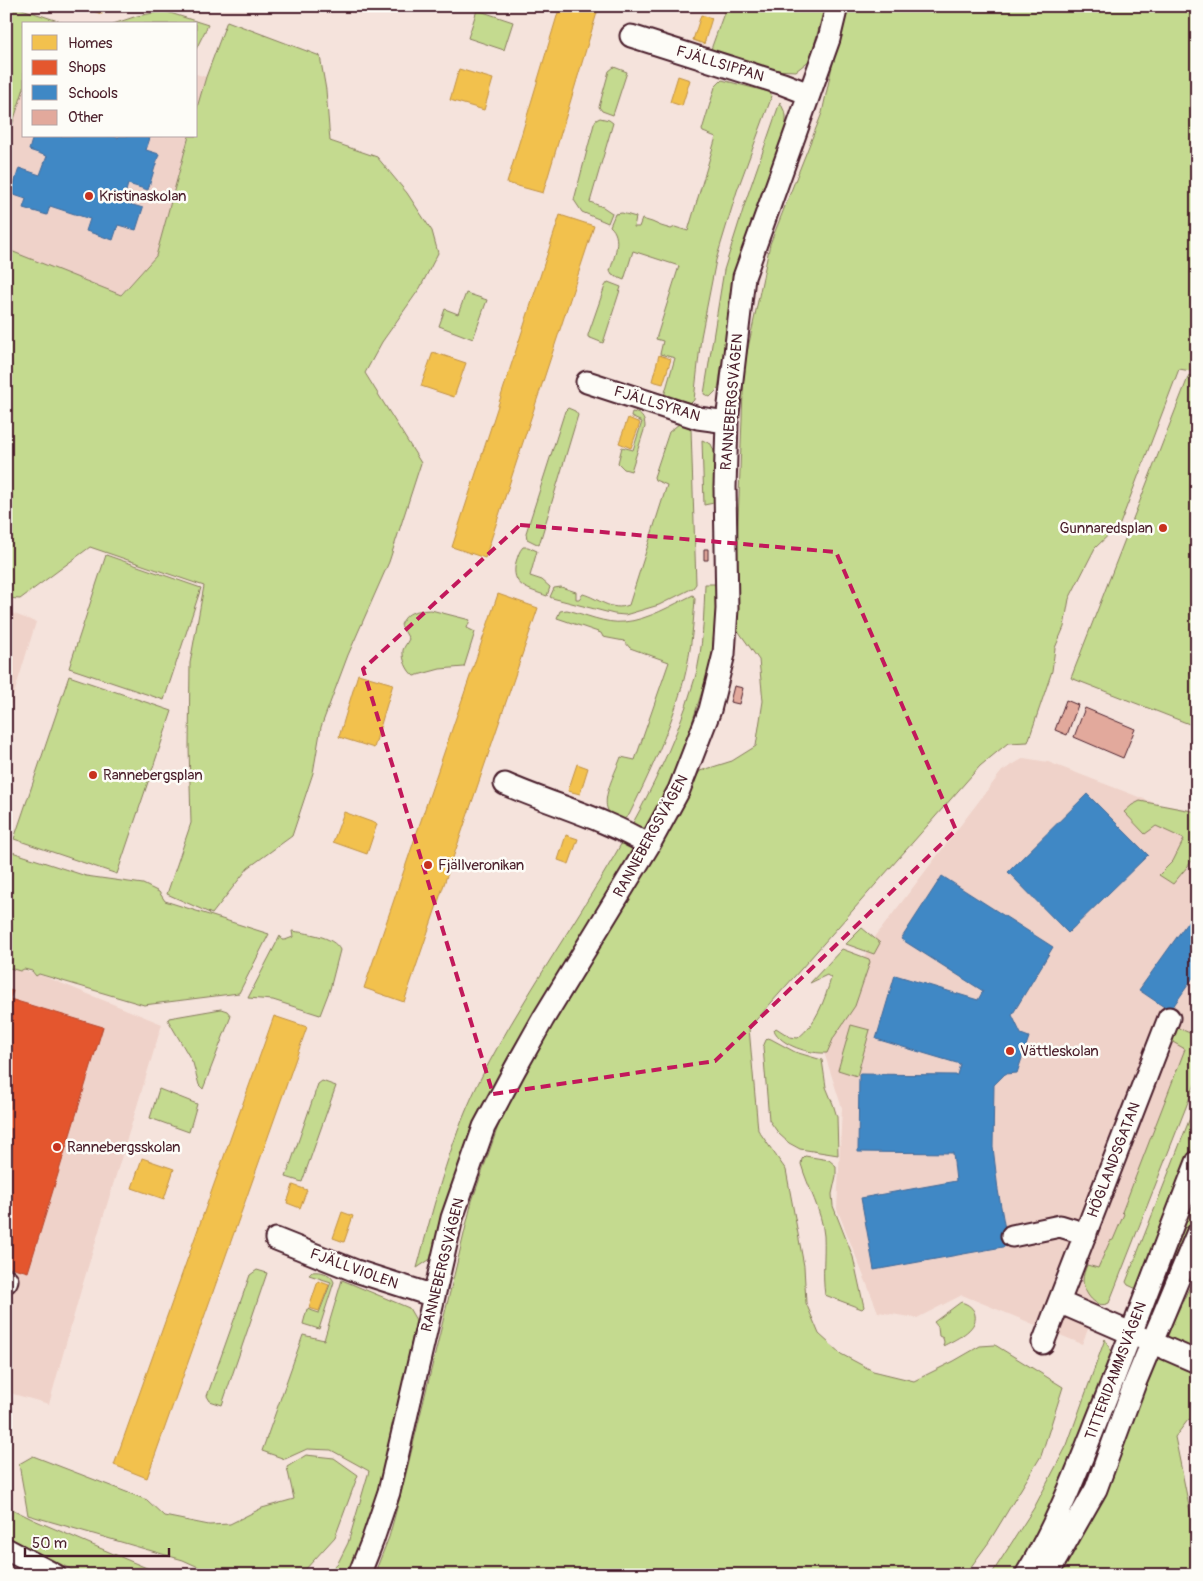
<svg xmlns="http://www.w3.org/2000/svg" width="1203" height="1581" font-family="Pangolin,sans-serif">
  <rect width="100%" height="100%" fill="#f5e3dc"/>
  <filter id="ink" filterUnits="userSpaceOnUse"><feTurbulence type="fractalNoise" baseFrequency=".02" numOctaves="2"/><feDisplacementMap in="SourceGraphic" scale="10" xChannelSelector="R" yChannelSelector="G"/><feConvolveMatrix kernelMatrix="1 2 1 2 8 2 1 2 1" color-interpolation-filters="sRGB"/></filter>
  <g filter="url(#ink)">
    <path fill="#efd2c9" d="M196,74l10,3 -10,34z
      M24,88v48h165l-33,120 -36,39 -114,-46v-105z
      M6,611l30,11 -30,98z
      M1024,758l24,4 109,42 40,7v249l-115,284 -120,-49 -45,23 -39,-6 -41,-103 5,-101 -21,-65 51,-102 130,-170z
      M6,965l40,12 116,47 -81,266 -32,114 -43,-12z"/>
    <path fill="#c4da8f" stroke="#877c5d" d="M6,6h7l54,18h-43v64l-18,56z
      M722,6h103l-15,54 -14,11 -25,-1 -61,-18 14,-39z
      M845,6h352v366l-18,-3 -59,155 -25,24 -26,51 -5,28 -9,21 -3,23 -24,71 -20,1 -28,23 -231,262 9,102 28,40 18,96 2,37 13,31 22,20 32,17 41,10 40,-20 26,-15 15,-1 68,42 -22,69 -52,86 -24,33h-591l15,-38 14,-51 69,-285 47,-135 97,-151 84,-144 32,-10 24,-15 7,-45 -4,-41 -25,-35 10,-258 26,-123 52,-131z
      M477,10l36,12 -9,28 -36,-12z
      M164,11l44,14 -12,24v-25h-83l24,-8z
      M227,21l93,35 6,34 4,51 47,16 30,36 25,38 6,22 -18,35 -38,54 -17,31 56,90 -32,99 -41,93 -27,72 -8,46 -21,63 -44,32 -36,46 -45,-20 24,-71 -2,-77 1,-83 14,-77 -114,-39 -70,52 -14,-1v-349l115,46 35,-39 33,-120h7v-25l10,-34z
      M614,67l13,5 -14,43 -11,-4 -3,-4 10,-36z
      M722,80l47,12 3,4 -35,95 -21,69 -15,77 -7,63 -3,3 -27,-7 11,-38 -15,-4 3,-13 -7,-2 23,-73 -46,-15 -9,29 -12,-5 -2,-4c4,-14 13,-34 0,-45l5,-12 7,-1 14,4 -2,10h5l3,-8 10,3 9,4 10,3 4,-2 13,4 28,-94 -13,-5 -1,-2 13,-43z
      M780,102l6,13v11l-50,144 -18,119 -8,8 -6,-3 20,-124 22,-70z
      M600,118l9,2 4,3 -23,79 13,5 9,6 -4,10 -26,-11 -8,-12 20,-76 2,-4z
      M608,282l13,5 -18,56 -15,-6v-2l17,-49z
      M466,293l21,7 -14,39 -34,-13 6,-17 13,5z
      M1189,375l8,3v349l-126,-49z
      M568,408l7,3 3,4 -39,130 -12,-6 -1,-6 39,-122z
      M632,412c9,1 13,6 13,15l-14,44 -7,-2 -6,-6 4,-16 11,3 9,-28 -11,-5z
      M679,424l6,1 6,4 5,155 -3,4 -34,17 -34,10 -11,-1 -62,-16 -2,-1 4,-9 7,-1 15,5v7h3l4,-5c15,4 28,18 46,11l38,-120 -12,-5 -1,-3 15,-45z
      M702,440l9,4 5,12 -2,47 -10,2z
      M523,547h5l9,4 -7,25 12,4 8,7 -3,9c-19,-7 -37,-10 -31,-34 2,-6 3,-11 7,-15z
      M106,555l95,33 -37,112 -95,-32z
      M705,584h11v27l-5,52 -27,85 -23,55 -151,250 -27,52 -18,41 -33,112 -15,10c18,-67 35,-135 67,-196 70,-132 169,-249 211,-394 8,-27 9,-66 10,-94z
      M693,595l2,4c-2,31 -5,62 -14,91 -13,44 -32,85 -52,125l-5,4c-34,-3 -10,-42 -3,-62l14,3 34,-98 -39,-14 -6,-7 -21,-4 -2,-4 -41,-14 -3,-1 3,-7 7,-1c18,4 38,14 57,12 24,-2 48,-17 69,-27z
      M431,610l39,10 -3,8 8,4 -11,35 -24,2 -26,7c-7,-5 -12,-17 -11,-26 1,-3 4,-7 6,-11l-8,-14c6,-15 16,-14 30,-15z
      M69,676l103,35 -55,163 -103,-35z
      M1140,801l57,11v43l-24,29 -14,-9 14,-14 11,-22 -28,-13 -11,8 -21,-22 8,-7z
      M6,850l80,26 57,8 16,8 6,9 104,33 -30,59 -95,12 -105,-31 -3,2 -4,-5 -8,-2 -4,2 -14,-4z
      M862,928l18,15 -6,11 -28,-10z
      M292,931c13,2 42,5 48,19l-10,39 -10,26 -47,-15 -25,-2 32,-62 2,4h3l8,-3z
      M842,949l27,10 1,3 -15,44 -21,31 -7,16c-17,1 -46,-7 -53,-23l2,-2 14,9 8,1c18,-14 27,-38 33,-60l-4,-3 -17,8z
      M221,1009l6,2 4,5 -28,73 -4,-4 -6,-22 -25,-43 1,-2z
      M851,1025l19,5 -13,46 -19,-6z
      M1171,1025l26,11v43l-88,224c-13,7 -25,-10 -26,-22 0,-6 2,-11 4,-16l11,3 12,-27 3,-1 11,-26 -2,-2 63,-163 -14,-8z
      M768,1038l3,1 24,13 27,8 4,27 7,17 4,13 1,38 -38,-6 -11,-6 -10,-9 -10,-14 -6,-73 3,-7z
      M322,1081l14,5 -34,96 -16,-5 32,-93z
      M159,1089l38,15 -8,28 -39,-14z
      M1197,1100v40l-50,126 -8,24 -11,-5 -2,-3z
      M805,1156l24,4 7,6v10l-4,18 1,12 20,51 11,50 -2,2 -37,-14c-3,-20 0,-39 -1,-59 -2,-25 -16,-48 -23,-72l1,-5z
      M1197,1183v35l-31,81 -14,-5z
      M257,1270l10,3 -45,132 -12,-4 -3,-5 43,-121z
      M312,1272c8,-1 19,1 22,10l-15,47 -16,-5 4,-15 12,4 12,-31 -22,-7z
      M1197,1272v145l-9,3 -13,17 22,109v29h-206l43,-67 33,-63 38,-106 8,16 36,16z
      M342,1280l67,28 7,12 -26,126 -24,85 -20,44h-21l13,-12 10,-20 21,-72 -38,-21 -24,-1 -22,10 -23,-8 41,-116 21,5z
      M961,1302c7,2 13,6 14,13 3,15 -21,25 -32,31l1,-4 -1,-4 -4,-2 -1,-9 -4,-5z
      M306,1455l28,3 24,17 -23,62 -31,34 -23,4h-65l-33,-15 -155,-45 -9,-51 14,-8 114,44 17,16 45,9 21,-1 32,-16 32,-9 -7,-32z
      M6,1506l28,14 129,55h-81l-76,-39z"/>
    <path fill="#f2c14e" stroke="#c09044" d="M79,6h26l-3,8z
      M560,6h39l-56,187 -36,-10z
      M701,15l11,3 -8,26 -11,-4z
      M459,69l34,10 -9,31 -34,-10z
      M678,76l12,4 -8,26 -12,-4z
      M560,215l34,11 -109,332 -33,-11z
      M433,352l33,11 -12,34 -33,-11z
      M659,355l12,4 -8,25 -11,-3z
      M628,418l12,5 -9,25 -12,-5z
      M498,594l40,14 -134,394 -40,-14z
      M358,674l35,10 -19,64 -35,-11z
      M577,764l11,4 -8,26 -12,-3z
      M344,812l33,12 -10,30 -34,-12z
      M566,835l12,4 -9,25 -11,-4z
      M274,1016l33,11 -160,451 -33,-13z
      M142,1158l32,11 -10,30 -32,-11z
      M293,1185l14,5 -7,18 -13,-5z
      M342,1212l11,4 -9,26 -11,-4z
      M318,1281l11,4 -10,26 -10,-3z
      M1197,1447v18l-5,-17z"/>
    <path fill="#e4572e" stroke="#b6462d" d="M6,989l7,2 -3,8 93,28 -75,245 -22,-6z"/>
    <path fill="#3f88c5" stroke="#426897" d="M33,136h80l5,2 1,-2h25l6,2 -4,12 13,4 -11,36 -20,-6 -5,18 20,6 -7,22 -18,-5 -5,15 -27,-9 4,-12 -40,-13 -3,9 -24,-7 3,-9 -15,-5 8,-26 21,7 7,-19 -18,-6z
      M1087,794l61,61 -80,78 -60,-61z
      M942,876l111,71 -41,68 9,19 8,3 -12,36 -12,1 -11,11 -1,62 5,43 10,56 -134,24 -13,-72 95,-17 -3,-28 -95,-1 1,-78 98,1 3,-11 -84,-25 19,-64 83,25 5,-9 -82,-52z
      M1197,909v63l-27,39 -31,-21z"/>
    <path fill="#e2a99c" stroke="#4a1f2b" d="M704,549h4v11h-4z
      M734,686l9,2 -4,16 -9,-2z
      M1066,700l12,5 -11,30 -12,-5z
      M1085,708l50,21 -12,29 -49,-21z"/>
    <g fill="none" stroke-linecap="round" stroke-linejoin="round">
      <defs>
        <path id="minor" d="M631,36l152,48 26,10
          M587,382l111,36 29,4
          M505,784c48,21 99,34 144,61
          M1012,1236l48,-10 26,8
          M276,1239l80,32 78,25
          M6,1282l1,-2
          M1059,1302l138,60
          M1043,1343l126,-325
          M6,1549l49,26
          M359,1575l13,-33 17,-50 63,-274 32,-91 31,-58 28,-50 106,-174 30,-55 31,-80 14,-56 3,-45 -2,-122 2,-65 17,-145 85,-238 8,-33
          M1026,1575c31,-51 52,-107 74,-162 33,-83 64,-167 97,-251
          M1047,1575l49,-86 39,-106 62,-149"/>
      </defs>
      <use href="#minor" stroke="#4a1f2b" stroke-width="25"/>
      <use href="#minor" stroke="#fdfcf7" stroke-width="21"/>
    </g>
  </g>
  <path fill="none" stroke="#c2185b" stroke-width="4" stroke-dasharray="10 6" stroke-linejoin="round" d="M520,525l316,27 120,278 -241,231 -222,33 -130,-425z"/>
  <g fill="#c8321e" stroke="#fdfcf7" stroke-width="2">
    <circle cx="89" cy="196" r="5"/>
    <circle cx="1163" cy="528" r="5"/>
    <circle cx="93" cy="775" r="5"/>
    <circle cx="428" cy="865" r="5"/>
    <circle cx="1010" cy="1051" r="5"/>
    <circle cx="57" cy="1147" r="5"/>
  </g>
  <g text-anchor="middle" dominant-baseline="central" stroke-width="5" stroke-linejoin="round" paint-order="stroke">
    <g font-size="15" fill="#4a1f2b" stroke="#fdfcf7">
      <text transform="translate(720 64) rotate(17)">FJÄLLSIPPAN</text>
      <text transform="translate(732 402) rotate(-85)">RANNEBERGSVÄGEN</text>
      <text transform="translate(657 404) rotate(17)">FJÄLLSYRAN</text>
      <text transform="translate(651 836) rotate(-61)">RANNEBERGSVÄGEN</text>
      <text transform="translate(1114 1160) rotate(-69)">HÖGLANDSGATAN</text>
      <text transform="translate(443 1265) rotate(-76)">RANNEBERGSVÄGEN</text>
      <text transform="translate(354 1269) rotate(20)">FJÄLLVIOLEN</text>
      <text transform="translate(1116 1371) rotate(-69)">TITTERIDAMMSVÄGEN</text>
    </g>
    <g font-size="15" fill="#4a1f2b" stroke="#fdfcf7" text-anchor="start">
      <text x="99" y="196">Kristinaskolan</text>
      <text x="1153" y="528" text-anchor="end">Gunnaredsplan</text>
      <text x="103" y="775">Rannebergsplan</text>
      <text x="438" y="865">Fjällveronikan</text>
      <text x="1020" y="1051">Vättleskolan</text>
      <text x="67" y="1147">Rannebergsskolan</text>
    </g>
  </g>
  <rect width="1203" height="1581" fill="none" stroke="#fdfcf7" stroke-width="25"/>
  <rect x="12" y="12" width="1178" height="1556" fill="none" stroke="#4a1f2b" stroke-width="2" filter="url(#ink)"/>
  <rect x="22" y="22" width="175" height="115" fill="#fdfcf7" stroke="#b5a4a5"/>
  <rect x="32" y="35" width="25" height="15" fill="#f2c14e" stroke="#b5a4a5"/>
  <text x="68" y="48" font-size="15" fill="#4a1f2b">Homes</text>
  <rect x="32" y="60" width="25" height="15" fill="#e4572e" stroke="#b5a4a5"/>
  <text x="68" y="72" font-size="15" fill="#4a1f2b">Shops</text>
  <rect x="32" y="85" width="25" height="15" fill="#3f88c5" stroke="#b5a4a5"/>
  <text x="68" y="98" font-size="15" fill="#4a1f2b">Schools</text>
  <rect x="32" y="110" width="25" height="15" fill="#e2a99c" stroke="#b5a4a5"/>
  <text x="68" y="122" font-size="15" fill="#4a1f2b">Other</text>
  <path d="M25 1548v8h144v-8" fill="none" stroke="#4a1f2b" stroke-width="2.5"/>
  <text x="32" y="1548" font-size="15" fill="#4a1f2b" stroke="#fdfcf7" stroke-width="4" paint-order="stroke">50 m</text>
</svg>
